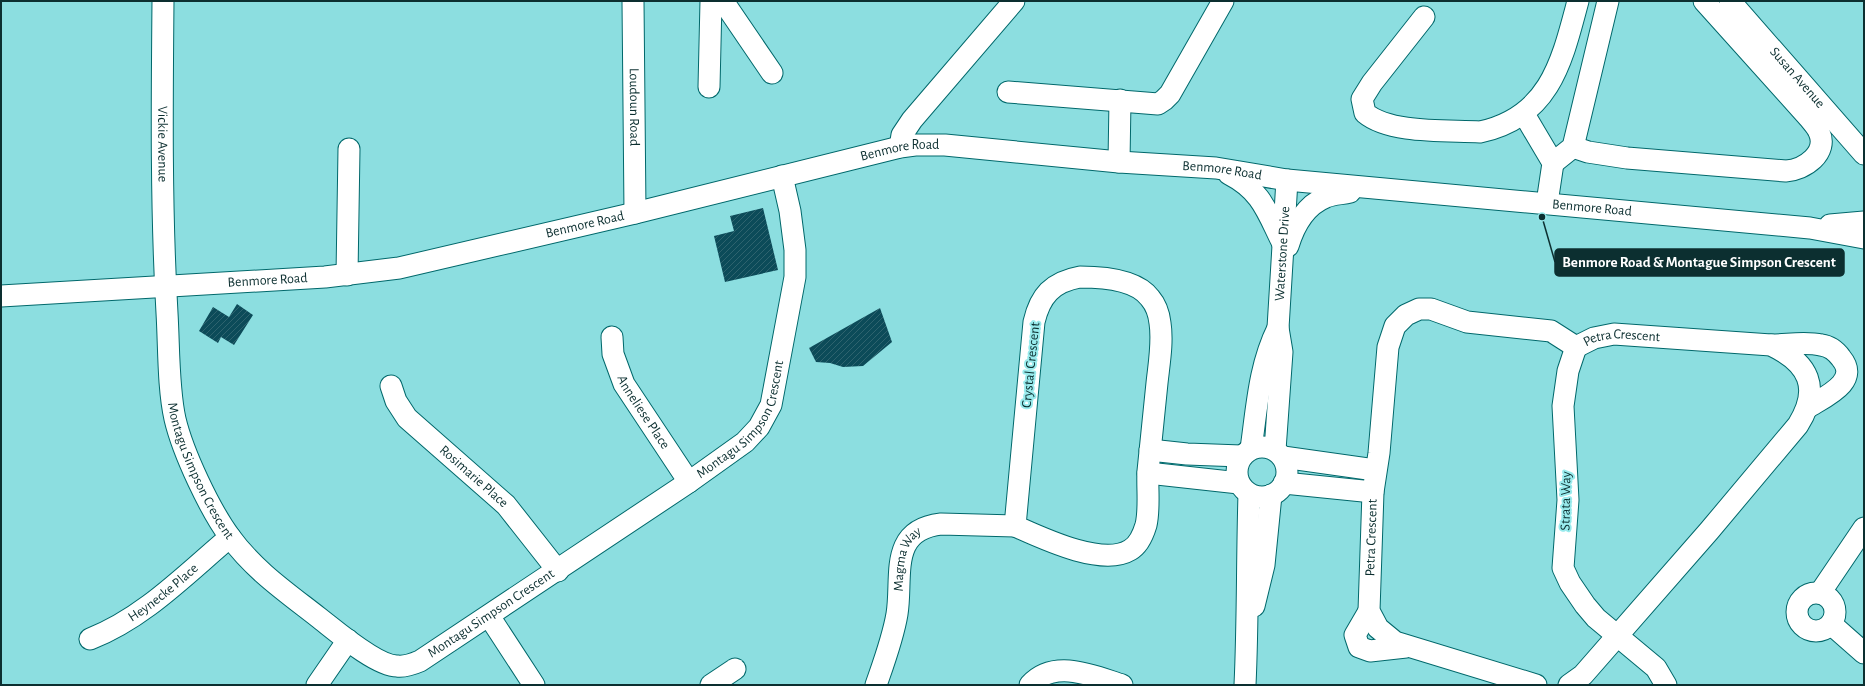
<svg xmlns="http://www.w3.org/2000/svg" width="1865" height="686" font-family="'Alegreya Sans',sans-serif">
  <defs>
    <pattern id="building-hatch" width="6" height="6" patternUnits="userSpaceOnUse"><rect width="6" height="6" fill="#0c4b59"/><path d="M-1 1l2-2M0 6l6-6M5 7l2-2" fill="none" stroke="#2e636e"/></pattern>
  </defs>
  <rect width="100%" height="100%" fill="#8cdee0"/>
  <path fill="url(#building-hatch)" d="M763,208l15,62 -53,12 -11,-46 20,-5 -4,-15z
    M237,304l16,11 -19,30 -13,-8 -3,6 -19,-12 14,-24 16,10z
    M880,308l12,34 -29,24 -20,1 -13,-4 -14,-1 -7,-14z"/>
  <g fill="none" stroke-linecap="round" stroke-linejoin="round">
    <defs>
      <g id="minor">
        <path id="s1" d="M163,1c-1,104 -2,208 4,312 2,33 1,75 8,106 8,34 35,91 55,118 24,33 56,55 88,80 17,13 58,49 79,49 8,1 16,-2 23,-5l269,-179 56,-40 14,-15 12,-22 24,-128v-27l-5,-39 -8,-35"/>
        <path id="s2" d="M633,1l2,212"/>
        <path d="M723,1l49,72"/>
        <path id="s3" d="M1730,1l134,153"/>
        <path d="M1424,17l-52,66 -10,16 3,14c25,21 82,17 115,19 70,-15 82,-71 98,-131"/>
        <path d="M709,87l2,-86"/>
        <path d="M1008,92l150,12 6,-4 6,-6 53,-93"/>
        <path d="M1524,114l29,49 -6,40"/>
        <path d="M900,147l2,-12 10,-15 102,-119"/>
        <path d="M1573,147l15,5 39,6 159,13c18,-1 43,-18 33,-39 -2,-5 -6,-9 -9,-13l-106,-118"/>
        <path d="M1119,162l1,-62"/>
        <path d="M1553,163l20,-16 35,-146"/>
        <path d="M1229,174c33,17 38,38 54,70"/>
        <path d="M1830,225l34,-3"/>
        <path d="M1288,246c6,-20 18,-41 38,-49 7,-3 16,-3 24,-5"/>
        <path d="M347,275l2,-126"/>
        <path d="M1080,277c21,0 56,2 70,21 6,7 9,16 10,25 3,19 -1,41 -3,60 -3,29 -6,59 -9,88 -1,17 2,37 -2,54 -3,10 -7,20 -16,25 -28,17 -88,-12 -115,-24l19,-204c6,-26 18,-40 46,-45z"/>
        <path id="s4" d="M1,296l324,-19 74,-9 236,-55 265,-66 15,-2h30l174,17 97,6 71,12 523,48 54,10"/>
        <path id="s5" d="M612,337l1,17 11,30 65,98"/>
        <path d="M1771,345c16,0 34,-4 50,0 8,1 15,6 20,13 20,24 -17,39 -34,50"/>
        <path d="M1576,347l-8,24 -5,35 5,94 -5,68 7,15 15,22 11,13 60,50 10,17"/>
        <path id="s6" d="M391,386l5,15 11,17 99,87 52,66"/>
        <circle cx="1262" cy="472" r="25"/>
        <path d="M1251,449c6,-42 8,-83 27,-121"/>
        <path d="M1150,450l37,4 54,2"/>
        <path id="s7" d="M1275,450l7,-98 -4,-24 9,-148"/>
        <path d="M1283,457l92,13"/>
        <path d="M1148,473l91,10"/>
        <path d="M1284,483l89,9"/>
        <circle cx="1816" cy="612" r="19"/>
        <path d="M1820,593l44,-65"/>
        <path d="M1254,606l10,-41 7,-70"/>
        <path d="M1369,611l-14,24 4,12 11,4 36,-4"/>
        <path d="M489,616l45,69"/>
        <path d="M1831,624l33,29"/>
        <path id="s8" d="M90,639c54,-21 96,-65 140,-102"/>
        <path d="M317,685l31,-45"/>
        <path d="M711,685l24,-16"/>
        <path id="s9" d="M876,685c8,-23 17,-47 21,-71 6,-37 -9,-84 44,-90l74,2"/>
        <path d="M1030,685c24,-27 64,-9 92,0"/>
        <path d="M1245,685c3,-64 2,-127 4,-191"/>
        <path id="s10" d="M1536,685l-141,-43 -17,-14 -9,-17 4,-119 6,-39 9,-106 7,-21 11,-11 13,-6h12l36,13 84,9 25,16 18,-9 20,-4 157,11c38,18 50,43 27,80l-89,106 -126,144 -14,10"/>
      </g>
    </defs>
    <use href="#minor" stroke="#00686b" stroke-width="23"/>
    <use href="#minor" stroke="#fff" stroke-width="21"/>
  </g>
  <g text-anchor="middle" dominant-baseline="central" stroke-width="4" stroke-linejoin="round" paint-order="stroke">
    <g font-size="14" fill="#0c2f30" stroke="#99ebed">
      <text stroke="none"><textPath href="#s3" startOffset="102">Susan Avenue</textPath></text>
      <text stroke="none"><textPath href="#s2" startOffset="106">Loudoun Road</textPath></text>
      <text stroke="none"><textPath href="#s1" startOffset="143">Vickie Avenue</textPath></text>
      <text stroke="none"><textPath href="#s4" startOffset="914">Benmore Road</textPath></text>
      <text stroke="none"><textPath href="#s4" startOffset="1238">Benmore Road</textPath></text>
      <text stroke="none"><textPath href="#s4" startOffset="1610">Benmore Road</textPath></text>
      <text stroke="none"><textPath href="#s4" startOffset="590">Benmore Road</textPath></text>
      <text stroke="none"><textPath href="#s7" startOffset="197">Waterstone Drive</textPath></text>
      <text stroke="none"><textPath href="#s4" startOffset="267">Benmore Road</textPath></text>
      <text stroke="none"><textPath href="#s10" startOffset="718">Petra Crescent</textPath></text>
      <text transform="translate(1031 365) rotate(-84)">Crystal Crescent</text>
      <text stroke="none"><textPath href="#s5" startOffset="83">Anneliese Place</textPath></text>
      <text stroke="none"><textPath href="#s1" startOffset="1195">Montagu Simpson Crescent</textPath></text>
      <text stroke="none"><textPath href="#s1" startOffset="476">Montagu Simpson Crescent</textPath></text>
      <text stroke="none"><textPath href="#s6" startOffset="125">Rosimarie Place</textPath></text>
      <text transform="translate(1566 501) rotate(-89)">Strata Way</text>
      <text stroke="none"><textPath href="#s10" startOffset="262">Petra Crescent</textPath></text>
      <text stroke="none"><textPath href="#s9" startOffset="131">Magma Way</textPath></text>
      <text stroke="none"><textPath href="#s8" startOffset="87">Heynecke Place</textPath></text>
      <text stroke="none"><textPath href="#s1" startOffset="872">Montagu Simpson Crescent</textPath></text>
    </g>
  </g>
  <path fill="none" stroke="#0c2f30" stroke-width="1.5" d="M1542 217L1555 262"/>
  <circle fill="#0c2f30" stroke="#99ebed" stroke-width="1.5" cx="1542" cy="217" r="4"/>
  <rect fill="#0c2f30" stroke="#0c2f30" stroke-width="1.5" x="1555" y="249" width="289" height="27" rx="4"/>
  <g font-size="15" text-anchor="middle" font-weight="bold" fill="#fff">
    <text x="1699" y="267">Benmore Road &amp; Montague Simpson Crescent</text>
  </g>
  <rect width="1865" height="686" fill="none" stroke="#0c2f30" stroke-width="4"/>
</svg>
